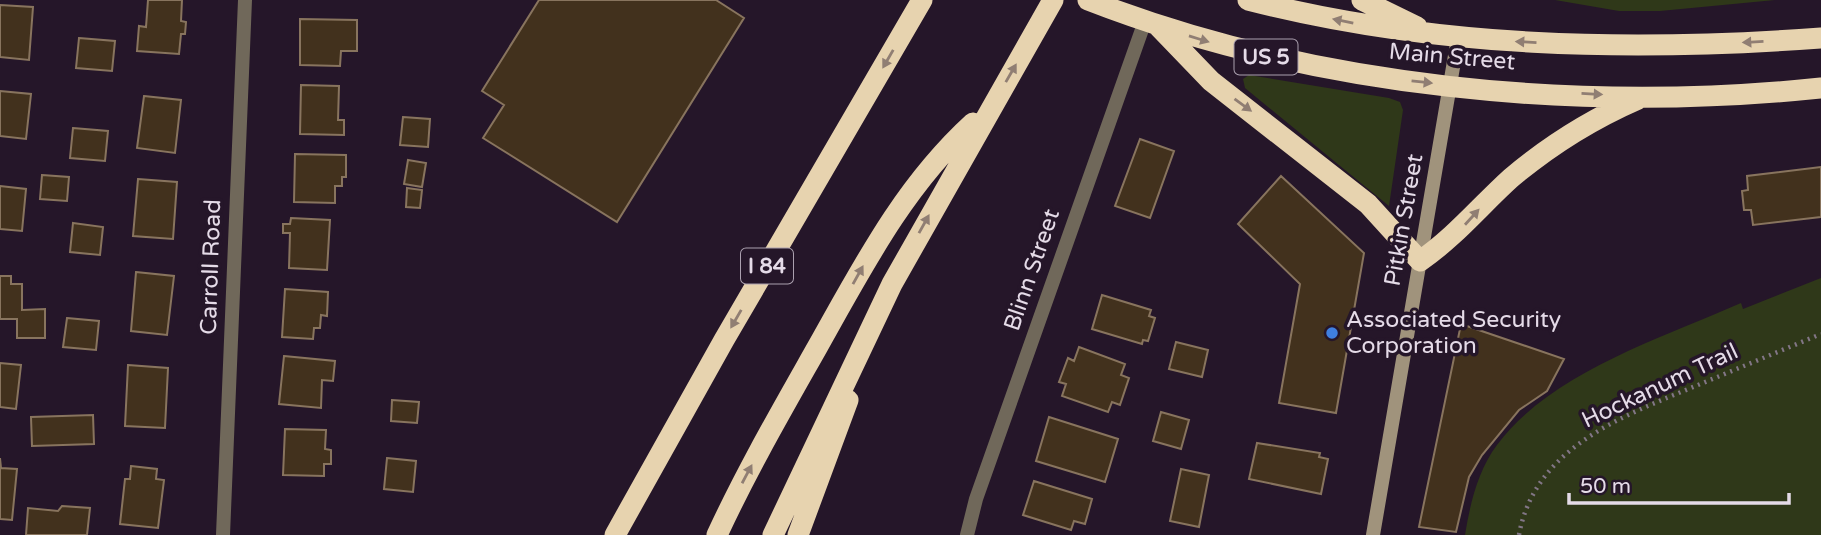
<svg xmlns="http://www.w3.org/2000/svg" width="1821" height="535" font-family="'Varela Round',sans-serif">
  <rect width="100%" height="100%" fill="#251629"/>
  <path fill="#2f3819" d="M1555,0h220l-115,11h-41z
    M1249,75l140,23 11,4 3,8 -14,96 -144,-118 -2,-9z
    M1821,278v257h-356c5,-31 13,-65 32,-90 53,-72 165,-107 244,-142l2,6z"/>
  <path fill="#42311d" stroke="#88745e" stroke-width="2" d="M148,0h34l-1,21 5,1 -1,12h-4l-2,20 -42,-3 2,-25 7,1z
    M539,0h177l28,18 -127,204 -134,-84 21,-33 -22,-14z
    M0,5l33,2 -4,53 -29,-3z
    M300,19l57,1v31h-16l-1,15 -40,-1z
    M79,38l36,3 -3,30 -36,-3z
    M301,85l38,1 -1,34h6v15l-44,-1z
    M0,91l31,3 -5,45 -26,-3z
    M144,96l37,4 -6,53 -38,-5z
    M403,117l27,2 -2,28 -28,-2z
    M73,128l35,3 -3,30 -35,-3z
    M1140,139l34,12 -24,67 -35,-12z
    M295,154l51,1v22h-4v9h-7v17l-41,-1z
    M408,160l18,3 -4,24 -18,-3z
    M1821,167v50l-68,8 -2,-15h-7l-2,-19 6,-1 -1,-14z
    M42,175l27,2 -2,24 -27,-2z
    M1281,176l83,77 -28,160 -57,-10 21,-119 -62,-60z
    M138,179l39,3 -4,57 -40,-3z
    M0,186l26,3 -4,42 -22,-2z
    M407,188l15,2 -2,18 -14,-1z
    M291,218l39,2 -3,50 -38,-2 1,-35h-7v-9h7z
    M73,223l30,4 -3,28 -30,-3z
    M136,272l38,4 -7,59 -36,-4z
    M0,276h11v8h11v26l23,-1v29h-28v-19h-17z
    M285,289l43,3 -1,24 -6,-1 -1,13h-6l-1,11 -31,-2z
    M1102,295l49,15 -2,6 6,2 -7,23 -5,-1 -1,4 -50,-15z
    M67,318l32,3 -3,29 -33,-3z
    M1461,324l103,35 -17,32 -28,19 -37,45 -13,22 -13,55 -37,-5z
    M1176,342l32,8 -6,27 -33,-8z
    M1079,347l46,17 -4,11 8,3 -9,27 -8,-3 -4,10 -46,-16 4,-12 -7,-2 9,-24 6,3z
    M284,356l51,5 -2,20 -11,-1 -1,28 -42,-4z
    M0,363l21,2 -5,44 -16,-2z
    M128,365l40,3 -3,60 -40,-2z
    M392,400l27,2 -2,21 -26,-2z
    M1161,412l28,8 -8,29 -28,-8z
    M93,415l1,29 -62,2 -1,-29z
    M1049,417l69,22 -13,43 -69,-21z
    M285,429l41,1 -1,19 6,1v14h-7v12l-41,-1z
    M1257,443l63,10 -1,4 9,2 -7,35 -72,-15z
    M0,458l1,10 16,1 -5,51 -12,-1z
    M387,458l29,3 -3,31 -29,-3z
    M131,466l26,3 -1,10 8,1 -6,48 -38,-4 5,-45h5z
    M1181,469l28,6 -10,52 -29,-6z
    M1034,481l58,18 -7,25 -11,-3 -3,9 -48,-15z
    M62,506l28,2 -3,27h-61l2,-27 30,3z"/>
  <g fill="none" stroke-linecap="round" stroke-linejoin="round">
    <path stroke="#827686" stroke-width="4.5" stroke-dasharray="2 5" stroke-linecap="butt" d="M1519,535c16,-89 105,-119 179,-150 41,-17 82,-34 123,-51"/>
    <path stroke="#70685a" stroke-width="14" d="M223,535l22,-535
      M967,535l9,-36 169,-478"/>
    <path stroke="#a0937c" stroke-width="14" d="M1373,535l85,-497"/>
    <path stroke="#e7d3af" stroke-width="21" d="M1088,0c226,88 492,113 733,88
      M1248,0c188,48 381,52 573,38
      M1362,0l55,27
      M1159,27l52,54 157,123 52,57c35,-24 60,-55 91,-83 38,-32 81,-59 127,-79
      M615,535l109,-195 198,-340
      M717,535c30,-65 66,-127 101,-189 45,-80 86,-160 155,-223
      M773,535l119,-251 161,-284
      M798,535l50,-135"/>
  </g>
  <defs><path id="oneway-solid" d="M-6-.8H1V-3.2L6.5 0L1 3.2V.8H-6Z" transform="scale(1.75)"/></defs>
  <g fill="#907e73">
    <use href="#oneway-solid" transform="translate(1343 21) rotate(-169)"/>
    <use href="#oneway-solid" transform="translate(1199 39) rotate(17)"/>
    <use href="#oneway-solid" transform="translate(1526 42) rotate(-177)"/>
    <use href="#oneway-solid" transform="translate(1753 42) rotate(177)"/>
    <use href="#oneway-solid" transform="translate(888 59) rotate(120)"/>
    <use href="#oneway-solid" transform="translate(1011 73) rotate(-60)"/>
    <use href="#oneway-solid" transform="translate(1422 82) rotate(6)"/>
    <use href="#oneway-solid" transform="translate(1592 94) rotate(3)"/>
    <use href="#oneway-solid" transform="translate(1243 105) rotate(36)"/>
    <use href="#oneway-solid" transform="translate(1472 217) rotate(-48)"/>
    <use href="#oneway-solid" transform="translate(924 224) rotate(-61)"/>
    <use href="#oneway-solid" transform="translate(858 275) rotate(-61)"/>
    <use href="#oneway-solid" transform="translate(736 319) rotate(120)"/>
    <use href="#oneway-solid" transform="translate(747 474) rotate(-62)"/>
  </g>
  <circle fill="#3f7fe0" stroke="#251629" stroke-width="2.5" cx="1332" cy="333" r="7"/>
  <g text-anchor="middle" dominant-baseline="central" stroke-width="7" stroke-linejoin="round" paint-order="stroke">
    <g fill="#251629" stroke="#aba0af" stroke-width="2">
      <rect x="1234.5" y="39.5" width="63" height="35" rx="5"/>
      <rect x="741" y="248.5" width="52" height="35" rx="5"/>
    </g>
    <g font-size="21" font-weight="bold" fill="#e5dbe8">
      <text x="1266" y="57">US 5</text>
      <text x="767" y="266">I 84</text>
    </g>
    <g font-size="23" fill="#e5dbe8" stroke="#251629">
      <text transform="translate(1452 57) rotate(5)">Main Street</text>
      <text transform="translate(1404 220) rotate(-80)">Pitkin Street</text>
      <text transform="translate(211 267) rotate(-88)">Carroll Road</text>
      <text transform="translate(1032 270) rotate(-71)">Blinn Street</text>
      <text transform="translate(1660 386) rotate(-25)">Hockanum Trail</text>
    </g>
    <g font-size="23" fill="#e5dbe8" stroke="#251629" text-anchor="start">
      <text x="1346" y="320">Associated Security<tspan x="1346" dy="26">Corporation</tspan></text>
    </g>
  </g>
  <path d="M1569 493v10h220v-10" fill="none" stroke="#e5dbe8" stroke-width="3.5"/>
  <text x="1580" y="493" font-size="21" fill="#e5dbe8" stroke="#251629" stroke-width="5" paint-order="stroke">50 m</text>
</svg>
